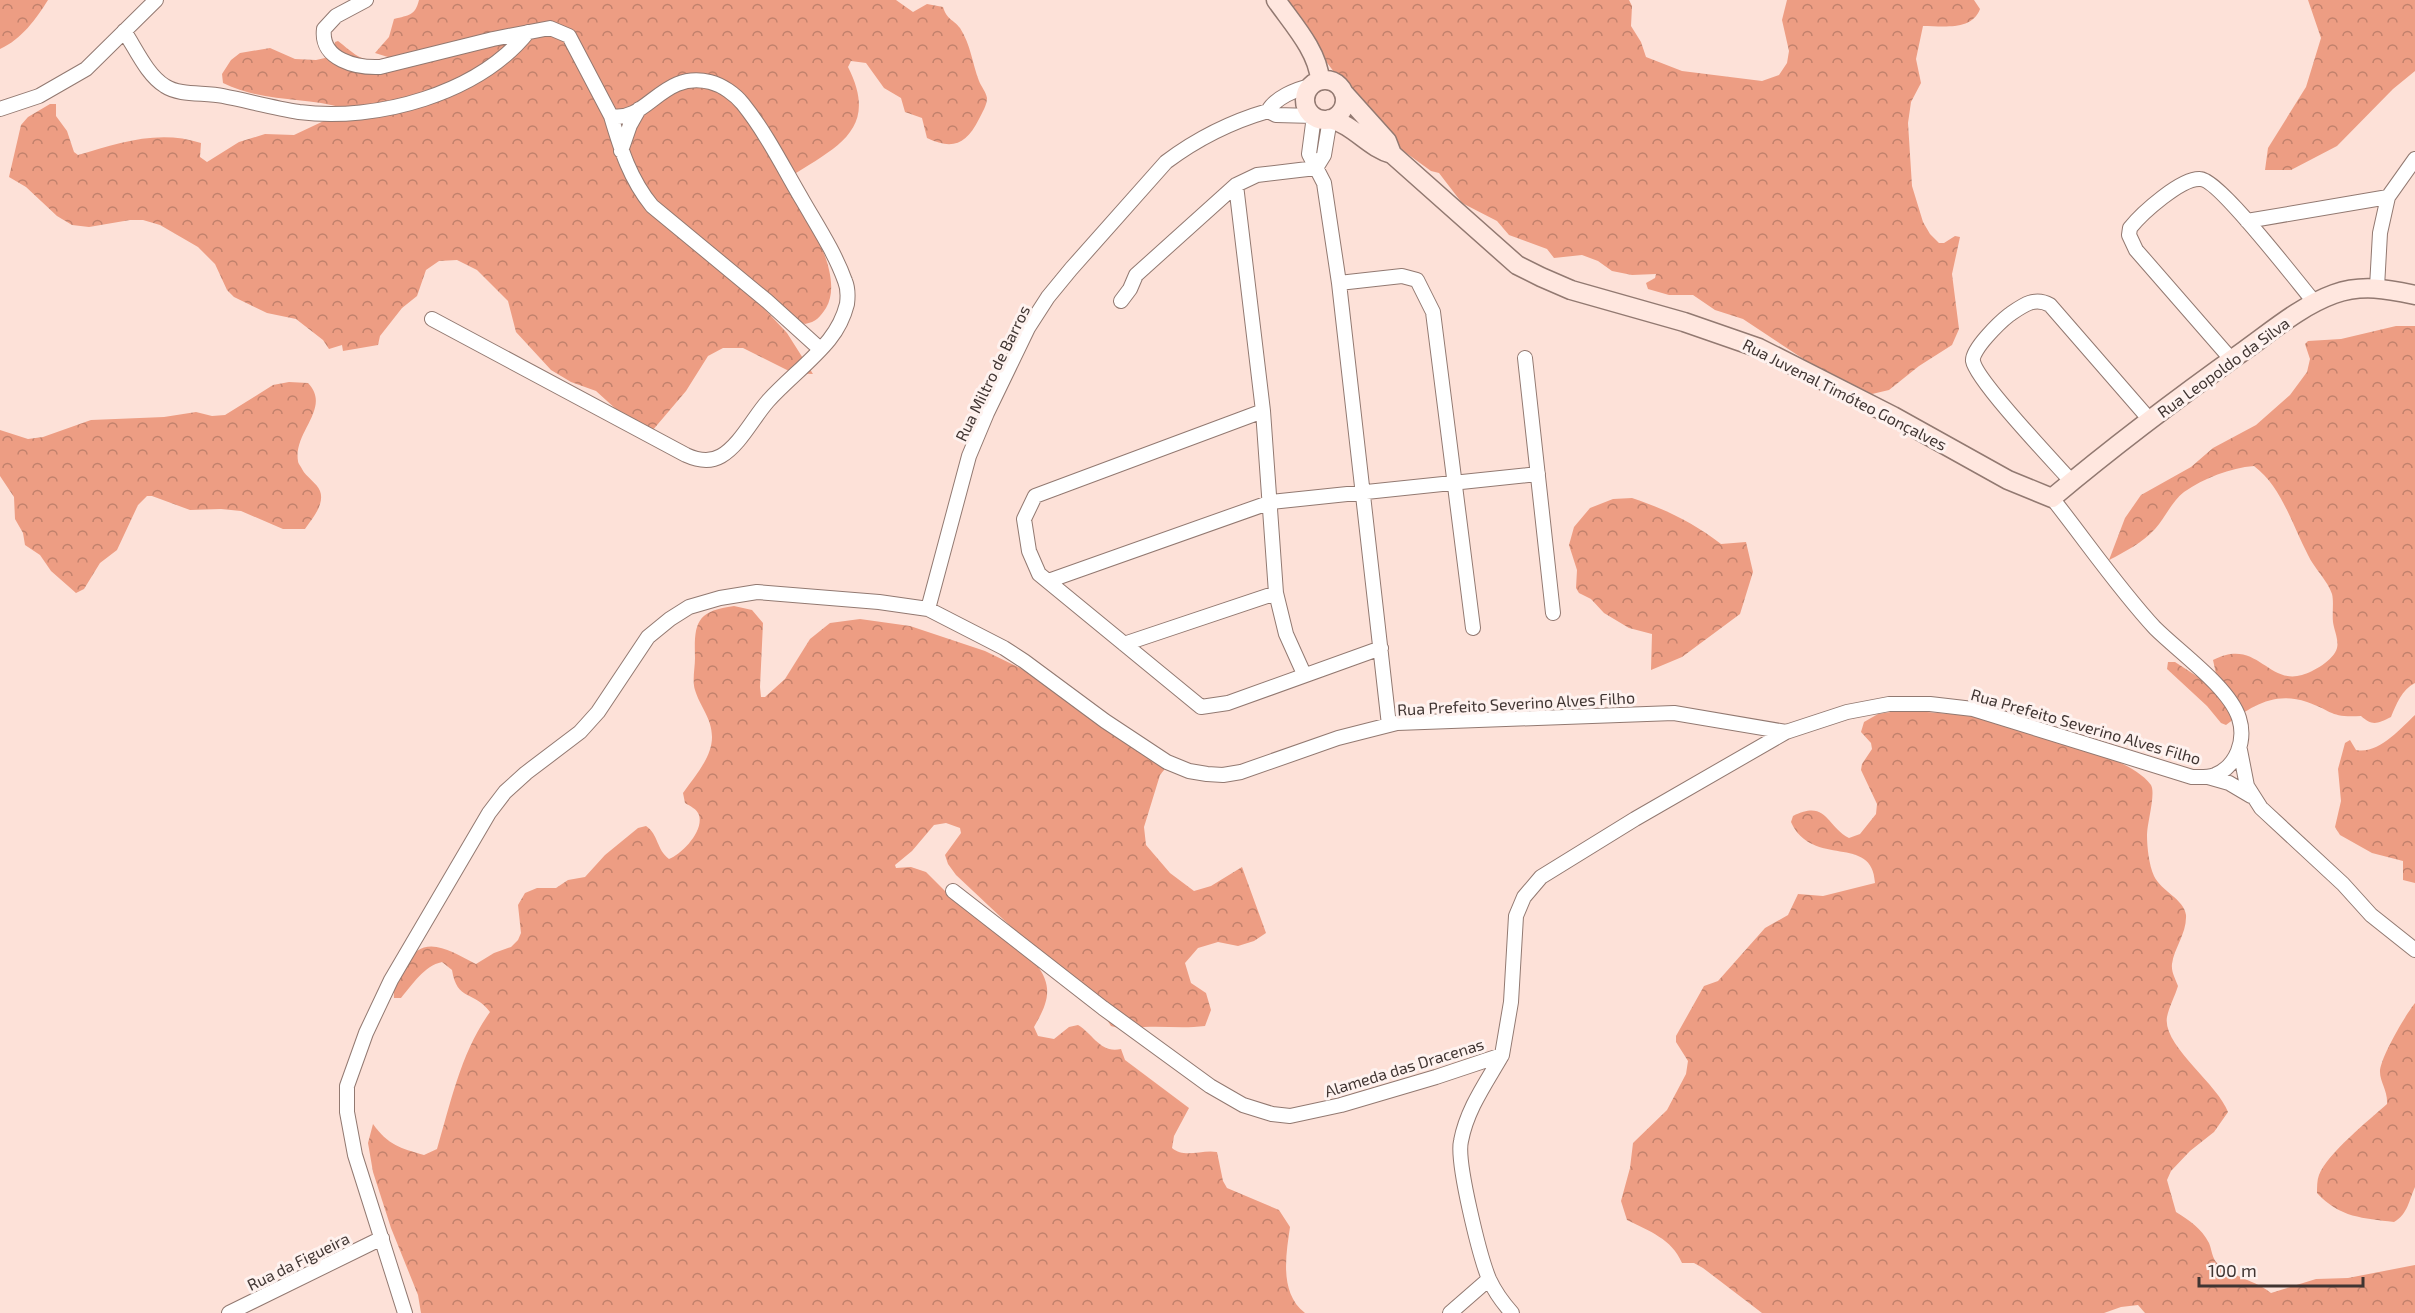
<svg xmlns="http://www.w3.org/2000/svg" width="2415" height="1313" font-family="'Exo 2',sans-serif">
  <defs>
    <pattern id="forest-crowns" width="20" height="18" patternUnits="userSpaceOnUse" patternTransform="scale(1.5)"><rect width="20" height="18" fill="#ed9d83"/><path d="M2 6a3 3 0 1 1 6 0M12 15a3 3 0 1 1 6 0" fill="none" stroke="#c1816c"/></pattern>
  </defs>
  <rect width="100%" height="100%" fill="#fde1d8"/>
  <path fill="url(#forest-crowns)" d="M0,0h48c-12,19 -26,39 -48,49z
    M419,0h477l17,12 14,-8 16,3c4,13 10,12 17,21 11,17 12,35 19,53 2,5 7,11 8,17 0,7 -5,15 -8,21 -13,26 -27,31 -52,19l-5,-20 -17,-6 -4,-14 -17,-10 -18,-25 -15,-2 -3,6c32,63 -12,80 -58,110l3,12c14,30 52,87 33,119 -6,9 -10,14 -21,16l-47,-22 29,31 26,41 -20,-1 -50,-25h-20l-15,8 -22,35 -34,40 -35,-21 -21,-19 -25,-9 -20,-12 -35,-38 -8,-31 -31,-31 -20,-10 -18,1 -13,9 -9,26 -15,12 -22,28 -2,9 -35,6 -1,-6 -13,4 -6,-9 -27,-21 -29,-6 -33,-16 -7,-7 -12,-26 -17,-17 -38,-22 -17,-5h-13l-41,7 -17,-2 -15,-9 -31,-29 -17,-10 12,-52 7,-8 22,-13h6v12l11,15 7,21 4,3c40,-12 81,-26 123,-12l-1,14 7,5 32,-20 26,-8 29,1 51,-24 -1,-3c-42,-12 -79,-5 -121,-25l-1,-9 9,-14 9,-7 30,-5 25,11 21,1 18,-4 1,-14 3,-1c18,14 25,24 50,16l-13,-4 14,-16 5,-18c15,-4 21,-3 25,-19z
    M1280,0h349l3,6 -1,20 10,16 5,15 36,14 80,10 17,-6 8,-12 2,-12 -7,-31 5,-20h187l6,9c-8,22 -37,17 -57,17l-7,33 5,24 -10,19 -3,21 4,63 11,36 7,12 9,9h5l11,-7 5,1 -8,37 7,55 -7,16 -33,21 -30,24 -17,4 -17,-3 -30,-14 -20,-17 -62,-41 -28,-9 -22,-15h-24l-21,-6 -2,-6 9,-5 1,-4 -24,1 -20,-4 -14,-10 -16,-6 -28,3 -7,-9 -38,-14 -12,-14 -35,-18 -23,-30 -8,-2 -29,-21 -44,-46z
    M2308,0h107v71l-22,18 -56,57 -46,24h-26l3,-22 38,-61 15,-49z
    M2396,326h19v357c-13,6 -19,22 -24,34 -14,7 -19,9 -30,-1 -31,2 -28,-5 -54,-14 -33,-11 -55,4 -81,23l-5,-2 -14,-17 -40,-37 1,-7h7l40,26 3,-5 -5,-23c44,-23 54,25 89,15 11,-3 32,-15 35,-27 2,-8 -3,-18 -4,-26 -1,-9 1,-20 -1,-28 -4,-13 -18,-26 -24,-39 -16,-30 -26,-68 -54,-89 -24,2 -50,12 -70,26 -12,9 -19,26 -29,37 -12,13 -30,23 -46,31l16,-42 16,-23 50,-28 22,-19 43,-23 34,-30 17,-23 3,-13 -5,-15 3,-3 33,-2z
    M289,382l19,1c24,25 -15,49 -10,78 0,3 3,5 4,8 4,8 15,14 18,22 5,13 -8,28 -15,38h-22l-42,-18 -20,-2 -31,1 -38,-14h-5l-9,9 -21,45 -17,13 -16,26 -8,4 -25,-22 -11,-16 -15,-10 -2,-12 -8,-14 -1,-22 -14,-21v-46l28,9 15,-2 48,-17 73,-3 32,-5 16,4 13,-1 48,-30z
    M1632,498c33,11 62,25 89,46l25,-2 7,30 -13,42 -58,43 -31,13 1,-36 -23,-6 -25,-15 -13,-14 -12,-6 -3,-5 1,-18 -8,-25 5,-18 16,-19 23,-9z
    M734,606l18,4 11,13 -3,64 1,10h4l20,-18 25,-40 20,-16 30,-4 50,7 75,25 35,17 30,19 62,47 56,31 -8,10 -16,52 2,18 24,28 24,18 17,-5 31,-19 24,66 -12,8 -16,5 -20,-4 -20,6 -13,15 6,20 15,10 5,17 -6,16c-24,3 -48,-1 -72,2l-3,3 -19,-5 -9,-14 -146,-137 -8,-11 -3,-9 16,-22 -1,-5 -14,-5 -12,2 -22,26 -17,14 1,3 15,-1 15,5 26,26 84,66c18,23 12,39 -2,63l4,9 16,3 15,-12 9,-2c15,9 23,29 43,24l4,11 64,48 -15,28 -2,12c13,11 30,1 45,4l6,29 4,7 52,22 11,17c-4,28 -11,66 15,86h-884l-3,-18 -27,-67 -18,-56 -5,-29 5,-19c15,21 27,24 51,31l13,-6c14,-47 24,-97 53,-137 -16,-22 -33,-10 -38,-42l-10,-8c-18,4 -29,22 -41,36h-7c-1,-13 4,-20 10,-31 19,-36 45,-16 72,-3l18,-11 17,-6 7,-7 3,-7 -3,-28 7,-12 12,-5h19l12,-8 17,-3 20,-22 33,-27 8,-2c13,9 10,23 23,33 13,-5 35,-28 30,-44 -2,-6 -9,-9 -14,-12l-2,-10c11,-16 29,-35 29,-56 0,-19 -12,-30 -17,-47 -3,-9 0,-22 0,-32 -1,-35 1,-47 39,-52z
    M1903,710l84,7 130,44c12,6 26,13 34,24 5,9 -4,38 -4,50 0,12 2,30 7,41 7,15 30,23 32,39 1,18 -12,33 -14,49 -1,8 4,16 6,22 -3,10 -9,21 -11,31 -5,28 51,67 61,95l-14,20 -24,19 -19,20 -4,9 9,32c14,9 25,16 33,31 3,7 3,16 9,21 16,14 37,16 53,29l45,-14 32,-1 67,-13v48h-270l-7,-8 -17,2 -17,6h-342l-59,-45 -9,-5h-12c-10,-24 -33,-32 -55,-43l-6,-19 9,-33 3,-25 34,-33 19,-36 2,-13 -12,-19v-6l28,-50 14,-5 47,-53 23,-13 10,-21 25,2 52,-13c-2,-50 -63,-14 -84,-61l2,-6c34,-17 33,10 56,22l11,-4 16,-20 1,-10 -16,-34 1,-6 10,-15 -1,-6 -10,-11 3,-10 14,-8z
    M2415,715v168l-12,-3v-19l-31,-8 -32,-18 -5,-8 6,-26 -3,-32 7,-26 5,-3 6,10c22,5 45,-22 59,-35z
    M2415,1003v184c-6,13 -7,27 -21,35 -31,-4 -54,-4 -77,-29 0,-6 0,-13 2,-18 8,-21 50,-55 68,-71 1,-13 -7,-22 -7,-32 0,-14 26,-58 35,-69z"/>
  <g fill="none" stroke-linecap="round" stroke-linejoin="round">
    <defs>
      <path id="street" d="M366,0l-30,16 -12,13c-4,31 33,39 56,38l113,-28 57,-11 19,8 42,80c36,7 51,-46 99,-34 12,3 25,12 33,22 24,30 41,65 60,97 15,26 32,52 42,80 3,7 3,15 2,23 -3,12 -10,26 -18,36 -18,22 -42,40 -61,61 -15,17 -28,44 -47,55 -12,7 -24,4 -35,-1l-254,-136
        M124,31c12,18 23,44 41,55 15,10 40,6 58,10 25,5 51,12 76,16 78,10 179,-18 229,-80
        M0,109l39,-13 47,-27 70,-69
        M1268,111c7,-13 28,-22 42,-25
        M611,116c10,34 19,63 41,90l115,95 53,48
        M621,151l9,-26 9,-16
        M1316,168l8,-13 6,-36
        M1236,185l27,226 13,182 10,41 18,40
        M2247,221l141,-24
        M1339,283l63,-7 15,4 16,32 40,316
        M2377,287l3,-54 8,-36 27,-38
        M1121,301l9,-12 6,-14 100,-90 21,-10 59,-7
        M1525,358l28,255
        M2231,359l-95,-109 -7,-15 1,-7c12,-15 51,-50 70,-49 19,0 98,104 115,124
        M1263,411l-228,85 -11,23 5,32 10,23 162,133 27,-4 153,-55
        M2072,482c-18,-20 -96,-102 -99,-121 -2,-11 27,-39 36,-46 13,-9 25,-19 41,-10l100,115
        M1048,581l223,-79 267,-28
        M928,609l41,-153 18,-43 41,-85 20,-31 23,-28 95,-107c32,-24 64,-40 102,-51l8,4 38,1 -5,38 15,29 15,100 50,442
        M1124,644l152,-51
        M2240,750l7,36 14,22 82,76 28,31 44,35
        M2208,777l21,6 22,13
        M953,891l150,117 107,78 33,19 29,9 18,2 51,-11 95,-28 66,-22 9,-53 5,-86 8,-19 17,-20 94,-58 151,-87
        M1502,1055c-16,28 -35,54 -41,86 -5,21 19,116 28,138 6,13 14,24 23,34
        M229,1313l153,-75
        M405,1313l-50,-158 -8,-43v-26l19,-53 25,-53 98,-167 16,-21 21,-19 54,-41 18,-20 50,-75 22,-18 19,-12 31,-9 37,-6 122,10 49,7 76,39 20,13 81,60 62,41 22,9 18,3 16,1 18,-3 97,-34 59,-15 277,-10 112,19 61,-20 42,-8h41l43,5 219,68c7,0 15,1 23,-2 22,-9 31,-35 24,-57 -10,-31 -60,-66 -84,-90 -37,-40 -69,-87 -103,-130
        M1450,1313l39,-34"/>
      <path id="secondary" d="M1276,0c16,23 42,51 44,80
        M1305 100a20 20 0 1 1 40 0a20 20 0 1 1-40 0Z
        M1343,92l44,49 5,13 125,111 24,12 30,13 113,32 75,26 134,68 115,64 44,18c62,-52 127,-101 193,-148 28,-20 56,-44 89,-56 28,-10 53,-5 81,1
        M1330,119c24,6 39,29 62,35"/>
    </defs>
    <use href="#street" stroke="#927971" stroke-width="16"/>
    <use href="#secondary" stroke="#927971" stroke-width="21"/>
    <use href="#street" stroke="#fff" stroke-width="14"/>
    <use href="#secondary" stroke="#ffe7df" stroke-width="18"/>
  </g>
  <g text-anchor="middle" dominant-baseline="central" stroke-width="6" stroke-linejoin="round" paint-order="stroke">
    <g font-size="16" fill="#403532" stroke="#fef2ef">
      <text transform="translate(2223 367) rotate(-36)">Rua Leopoldo da Silva</text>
      <text transform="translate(992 373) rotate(-64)">Rua Miltro de Barros</text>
      <text transform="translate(1845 394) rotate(27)">Rua Juvenal Timóteo Gonçalves</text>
      <text transform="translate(1516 703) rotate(-3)">Rua Prefeito Severino Alves Filho</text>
      <text transform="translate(2086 726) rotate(16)">Rua Prefeito Severino Alves Filho</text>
      <text transform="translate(1404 1067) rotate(-17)">Alameda das Dracenas</text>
      <text transform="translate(298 1261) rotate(-26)">Rua da Figueira</text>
    </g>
  </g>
  <path d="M2199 1277v9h164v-9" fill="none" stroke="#403532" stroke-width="3"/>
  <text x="2208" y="1277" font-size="18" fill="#403532" stroke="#fef2ef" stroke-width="4.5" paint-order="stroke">100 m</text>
</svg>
